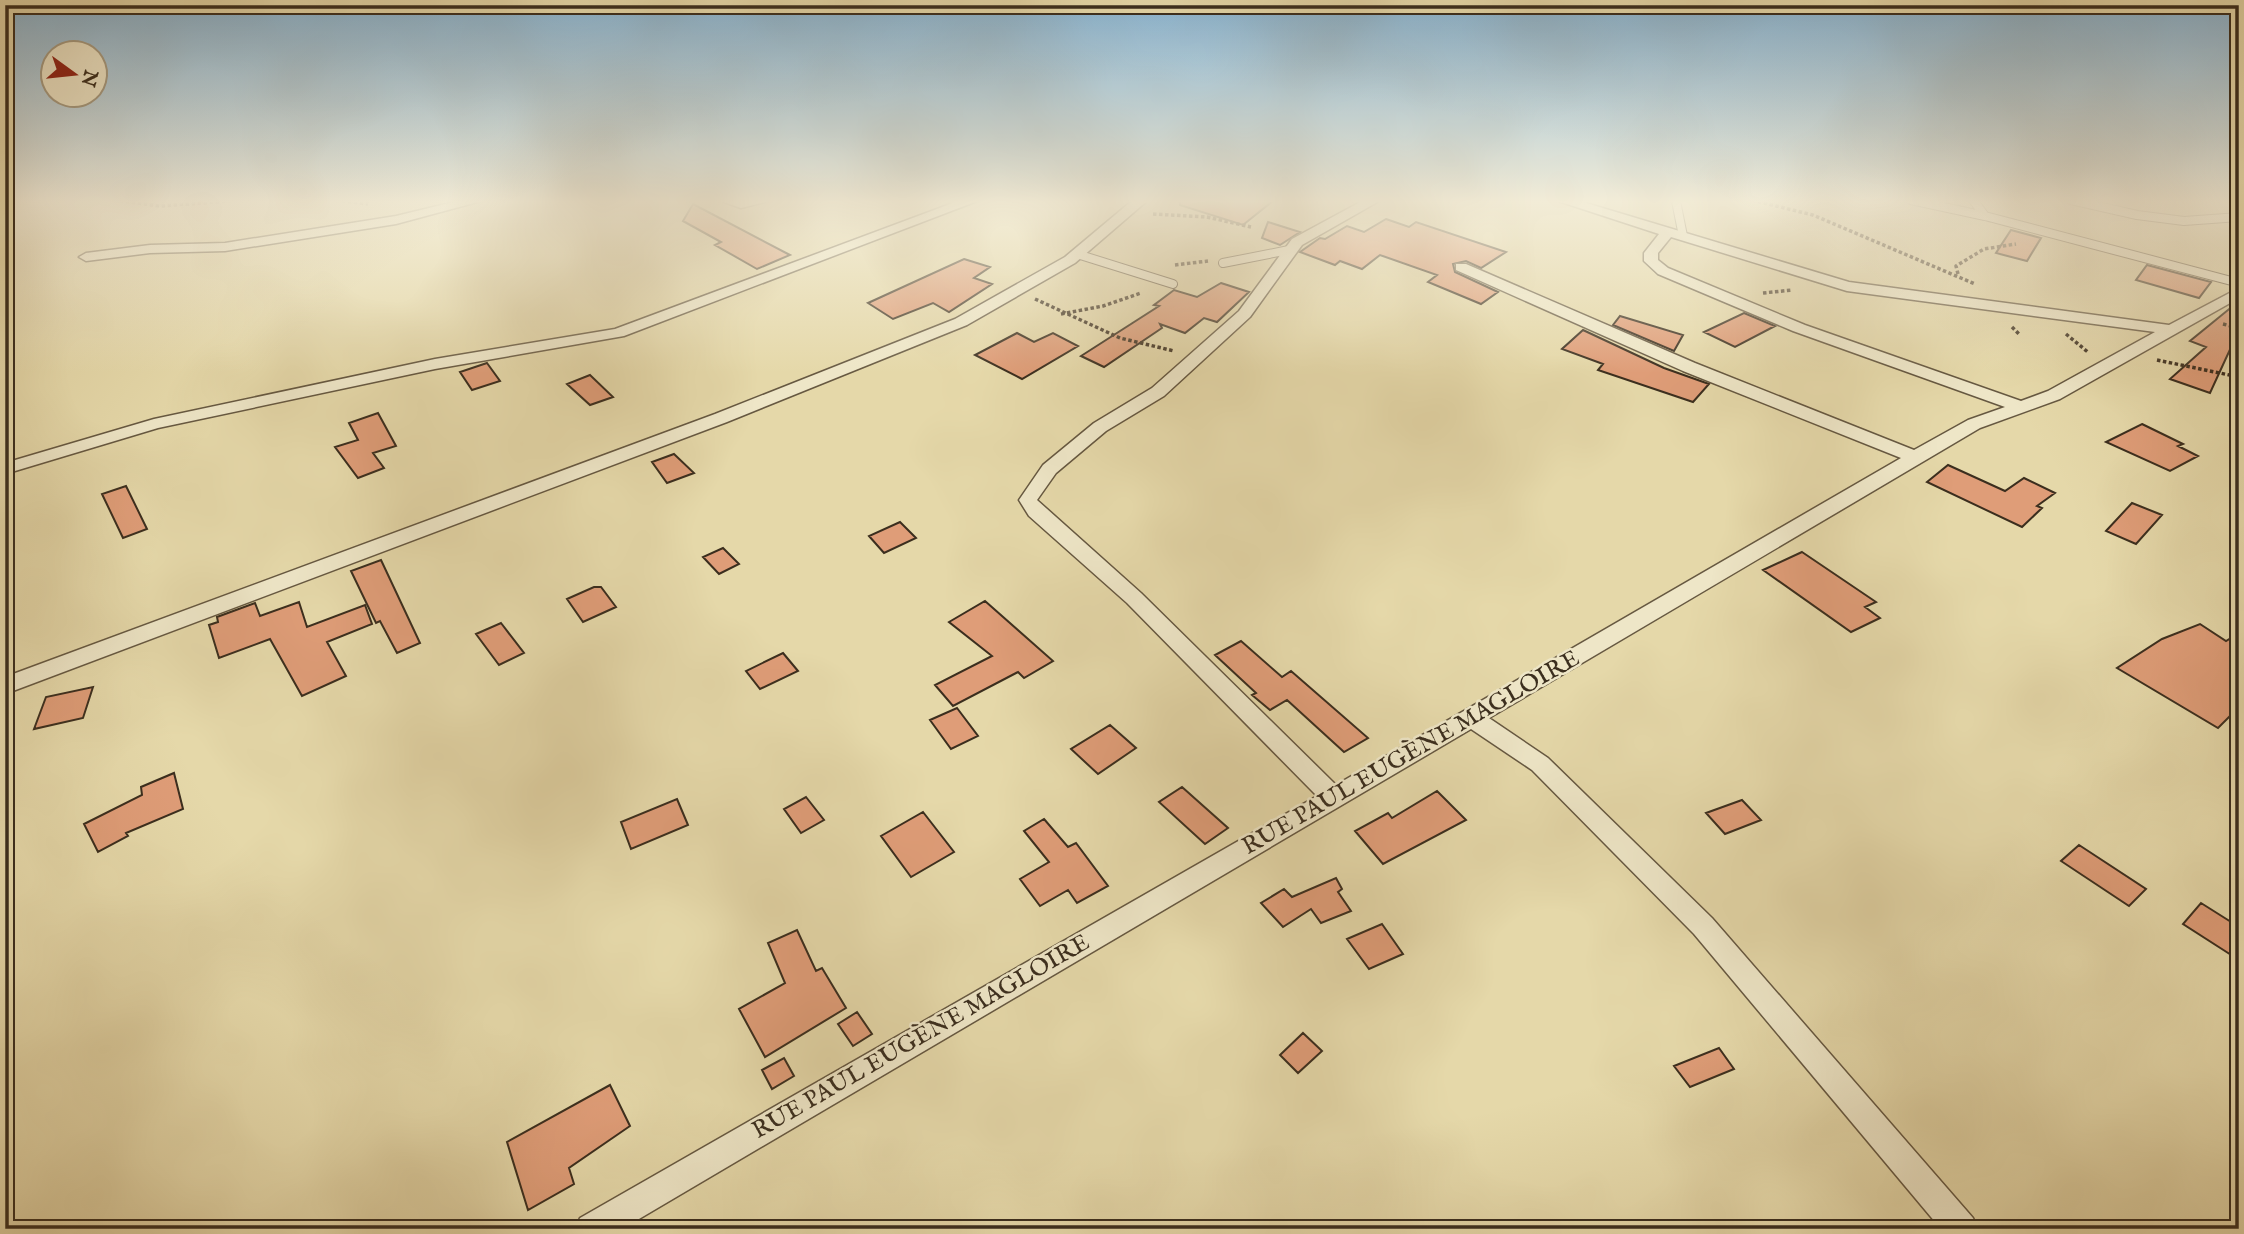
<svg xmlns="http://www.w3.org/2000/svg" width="2244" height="1234" font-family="'IM FELL English',serif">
  <rect width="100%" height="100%" fill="#e5d8a9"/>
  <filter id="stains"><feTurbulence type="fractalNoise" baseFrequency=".00286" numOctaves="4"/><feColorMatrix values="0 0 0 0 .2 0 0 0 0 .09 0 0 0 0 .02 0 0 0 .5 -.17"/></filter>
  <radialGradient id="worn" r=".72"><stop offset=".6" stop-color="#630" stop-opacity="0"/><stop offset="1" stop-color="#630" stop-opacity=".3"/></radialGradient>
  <path fill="#df9d78" stroke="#3b2e1e" stroke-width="2" d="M1180,200h94l-31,25 -63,-20z
    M693,204l97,51 -33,14 -42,-24 6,-3 -38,-21z
    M1386,219l23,8 7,-5 90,30 -25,16 -15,-7 -13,3 2,8 43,20 -17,12 -53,-22 9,-7 -57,-20 -18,14 -22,-8 -5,4 -35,-13 20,-14 5,1 22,-13 17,6z
    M1268,222l32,10 -20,13 -18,-7z
    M2011,230l30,8 -14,23 -31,-8z
    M964,259l26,8 -16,11 18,6 -43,28 -16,-9 -40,16 -25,-16z
    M2147,265l64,17 -12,16 -63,-18z
    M1221,283l28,9 -32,30 -13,-4 -19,15 -25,-9 2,4 -58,39 -23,-11 78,-50 -5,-1 20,-15 23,7z
    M2239,301v38l-6,4 -23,50 -40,-14 36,-32 -16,-6z
    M1744,313l31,13 -40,21 -31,-15z
    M1620,316l63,19 -9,16 -61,-26z
    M1583,330l81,38 45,16 -16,18 -95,-32 5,-6 -41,-15z
    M1017,333l17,9 19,-9 25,13 -56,33 -47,-24z
    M487,363l13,18 -28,9 -12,-18z
    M590,375l23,22 -23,8 -23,-21z
    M378,413l18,33 -23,7 11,15 -26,10 -23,-31 23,-7 -9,-17z
    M2142,424l41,20 -5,2 20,10 -28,15 -64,-29z
    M674,454l20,19 -27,10 -15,-21z
    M1948,465l57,26 19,-13 31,15 -18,13 5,2 -20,19 -95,-45z
    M126,486l21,43 -24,9 -21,-44z
    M2132,503l30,12 -26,29 -30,-13z
    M900,522l16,16 -32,15 -15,-17z
    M723,548l16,16 -20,10 -16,-17z
    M1802,552l74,50 -11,5 15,11 -29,14 -88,-62z
    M381,560l39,83 -23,10 -17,-32 -4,2 -25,-52z
    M594,587h7l15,20 -33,15 -16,-23z
    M985,601l68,60 -29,17 -6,-6 -65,34 -18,-21 57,-29 -43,-34z
    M299,602l8,25 58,-22 7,19 -45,18 19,34 -44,20 -32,-57 -51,19 -10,-33 9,-3 -1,-5 38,-14 5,13z
    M501,623l23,30 -25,12 -23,-31z
    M2200,624l26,17 13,-8v74l-21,21 -101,-60 45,-29z
    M1241,641l41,36 9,-6 77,67 -24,14 -57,-52 -17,10 -18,-15 4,-2 -41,-38z
    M783,653l15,18 -38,18 -14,-18z
    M93,687l-10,31 -49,11 12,-32z
    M957,708l21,28 -27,13 -21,-29z
    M1110,725l26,23 -38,26 -27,-25z
    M174,773l9,36 -57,24 2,3 -30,16 -14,-28 58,-29 -1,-8z
    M1182,787l46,41 -23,16 -46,-42z
    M1437,791l29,29 -83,44 -28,-33 33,-18 4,5z
    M806,797l18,23 -23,13 -17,-24z
    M677,799l11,26 -57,24 -10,-27z
    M1742,800l19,20 -36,14 -19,-21z
    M923,812l31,40 -43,25 -30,-41z
    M1044,819l24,28 8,-4 32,43 -31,17 -9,-13 -28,16 -20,-27 29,-17 -25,-31z
    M2079,845l67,44 -17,17 -68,-45z
    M1336,878l6,11 -4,3 13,19 -30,12 -10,-14 -28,18 -22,-24 23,-14 8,8z
    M2201,903l38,24v33l-56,-36z
    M1382,924l21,30 -34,15 -22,-30z
    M797,930l19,41 6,-3 24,40 -81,49 -26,-48 46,-26 -17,-40z
    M857,1012l15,22 -19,12 -15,-22z
    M1303,1033l19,18 -24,22 -18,-18z
    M1719,1048l15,21 -44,18 -16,-21z
    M784,1058l10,18 -22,13 -10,-19z
    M610,1085l20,41 -61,42 5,16 -46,26 -21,-68z"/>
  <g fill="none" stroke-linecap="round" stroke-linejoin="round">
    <defs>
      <path id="service" d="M1911,200l74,16 254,67
        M1973,200l12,16
        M2071,200l66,15 47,6 55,-4
        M1676,201l7,35
        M1077,254l96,30
        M1223,263l66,-13"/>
      <path id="minor" d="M462,200h23l-89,24 -171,27 -75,2 -64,8 -7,-4 7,-4 64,-8 75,-2 171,-27z
        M718,200h55l-32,8z
        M961,200h19l-356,136 -189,33 -277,59 -153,46v-11l149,-44 281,-60 180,-30z
        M1133,200h15l-73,63 -108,62 -240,97 -722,272v-17l710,-263 240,-95 110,-62z
        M1364,200h17l-79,45 -52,72 -86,79 -58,35 -50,42 -19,27 104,93 195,192 565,-327 -218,-87 -227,-101v-6h10l229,99 219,87 54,-30 37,-13 -212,-76 -135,-57 -14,-13v-8l15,-19 -104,-34h21l273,82 320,43 70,-37v10l-179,101 -80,29 -491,290 59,40 164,160 261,300 5,11h-37l-247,-295 -162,-164 -61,-41 -849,500h-47l5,-11 737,-422 -190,-193 -98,-87 -10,-16 24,-35 51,-42 58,-35 87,-77 53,-72zM1671,237l176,54 308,41 -107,59 -27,10 -216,-76 -137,-57 -10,-8v-7z"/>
    </defs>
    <use href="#service" stroke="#665841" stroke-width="10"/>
    <use href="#minor" stroke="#665841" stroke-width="3"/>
    <path stroke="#3b2e1e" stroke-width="3.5" stroke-dasharray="3.5 2.5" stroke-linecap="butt" d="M114,200l46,6 84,-6
      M336,200l32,4
      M1752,200l61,15 162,69
      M1153,214l54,3 44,10
      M1175,265l33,-4
      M1958,274l-2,-8 28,-17 32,-5
      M1763,293l29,-3
      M1035,299l85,39 54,13
      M1061,314l42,-8 38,-13
      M2223,324l16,4
      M2012,327l7,7
      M2066,334l23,19
      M2157,360l82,17"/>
    <use href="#service" stroke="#eee6c7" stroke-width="8"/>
    <use href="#minor" fill="#eee6c7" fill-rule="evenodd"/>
  </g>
  <linearGradient id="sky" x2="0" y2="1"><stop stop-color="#89b5d3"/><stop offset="0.54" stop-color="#f3edd8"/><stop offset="1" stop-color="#f3edd8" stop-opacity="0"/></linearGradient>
  <rect width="2244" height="373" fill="url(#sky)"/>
  <g text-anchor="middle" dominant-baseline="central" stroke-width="5" stroke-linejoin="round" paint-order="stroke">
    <g font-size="24" fill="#3b2e1e" stroke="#eee6c7">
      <text transform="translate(1411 753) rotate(-30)">RUE PAUL EUGÈNE MAGLOIRE</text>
      <text transform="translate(921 1037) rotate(-30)">RUE PAUL EUGÈNE MAGLOIRE</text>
    </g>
  </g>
  <rect width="2244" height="1234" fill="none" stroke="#e5d8a9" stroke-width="28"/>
  <rect x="7" y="7" width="2230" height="1220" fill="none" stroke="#3b2e1e" stroke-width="3.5"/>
  <rect x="14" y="14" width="2216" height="1206" fill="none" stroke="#3b2e1e" stroke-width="2"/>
  <g transform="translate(74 74) rotate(105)"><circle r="33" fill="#eee6c7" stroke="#a69c83" stroke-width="2"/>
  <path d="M0-5L12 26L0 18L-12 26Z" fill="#8f2418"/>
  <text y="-10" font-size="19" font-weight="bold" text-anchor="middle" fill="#3b2e1e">N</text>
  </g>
  <rect width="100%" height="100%" filter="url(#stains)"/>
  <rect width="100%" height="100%" fill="url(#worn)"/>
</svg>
